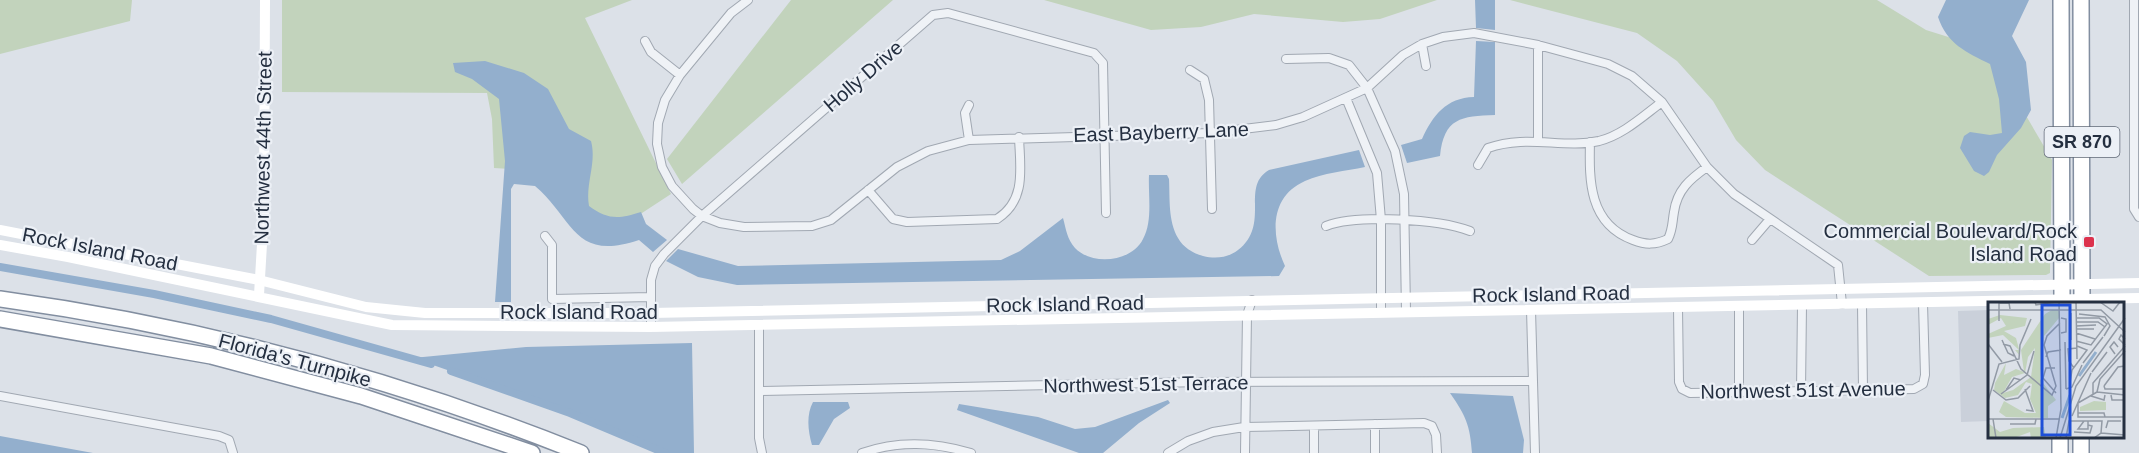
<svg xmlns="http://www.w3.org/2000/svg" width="2139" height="453" font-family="Helvetica,sans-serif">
  <rect width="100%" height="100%" fill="#dce1e8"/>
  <path fill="#cad0da" d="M1989,310v111l-28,1 -3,-111z"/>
  <path fill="#c2d3bc" d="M0,0h132l-2,21 -130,33z
    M282,0h350l-47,18 86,176 -58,38 -88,-62 -31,-2 -2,-49 -5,-26 -205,-1z
    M791,0h102l-211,184 -15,-25z
    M1044,0h393l-57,19 -37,3 -89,-8 -53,13 -50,3z
    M1510,0h367l49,30 67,21 22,46 37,63 -2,113 -4,2 -117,1 -164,-106 -29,-30 -23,-39 -36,-40 -40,-28z"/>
  <path fill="#93afcd" d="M1475,0h20v30l-19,-2z
    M1946,0h83l-17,36 14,26 5,48 -10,18 -24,27 -8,17 -5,4 -10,-5 -14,-23 4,-12 6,-4 20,3 12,-2 -3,-34 -9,-35c-24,-12 -43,-20 -52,-47z
    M1476,41l19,1v73c-34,1 -51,3 -55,41l-33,7 -6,-18 21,-6c11,-24 24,-41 52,-42z
    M485,61l39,12 24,16 21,40 22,12c6,22 -6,43 -2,65 19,14 30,13 52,6l5,12 21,16 -14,12 -14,-12c-66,22 -65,-21 -104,-54l-21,-2 -3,5v113h-16l10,-141 -6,-62 -27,-20 -17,-7 -2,-9z
    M1359,150l6,17c-19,4 -42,6 -60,14 -36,16 -34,55 -20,85l-6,10 -542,9 -39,-8 -32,-16 12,-12 60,17 263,-6 19,-9 43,-33c3,11 4,21 12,30 17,18 57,14 68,-9 10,-18 5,-44 6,-64h18l2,4c1,19 -1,42 9,59 5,9 14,15 25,18 12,3 25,2 35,-6 33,-26 2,-63 31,-80z
    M692,343l2,110h-29l-95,-40 -157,-55 113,-11z
    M1450,393l63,3 11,44 -1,13h-51c-2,-28 -6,-37 -22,-60z
    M1168,400l2,3 -31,20 -36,30h-24l-122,-43 2,-6 79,13 37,12 20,-2z
    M813,402h35l2,6 -16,11 -15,26h-7c-4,-14 -6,-30 1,-43z
    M0,436l93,17h-93z"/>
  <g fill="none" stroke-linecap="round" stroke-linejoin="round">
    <path stroke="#93afcd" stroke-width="8" d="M0,267l154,27 117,25 160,45
      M451,371l119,42 95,40"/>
    <defs>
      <path id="street" d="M748,0l-17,13 -51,62 -15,25 -7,23 -1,21 5,23 10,19 21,23 9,7 18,7 24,4 68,-1 19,-6 66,-53 31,-16 41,-11 242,-7 65,-8 27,-8 64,-29 36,-33 19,-11 21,-7 31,-4 64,12 70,19 24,12 30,26 45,65 27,27 104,71 4,39
        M2134,0v209l5,8
        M645,41l6,11 29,23
        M1422,44l4,22
        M1286,59l43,-1 20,7 18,23 28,63 9,43 2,117
        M1190,70l14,9 5,21 3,109
        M1346,98l31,75 4,47v92
        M969,140l-4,-27 4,-8
        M1538,141v-96
        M1590,142c-1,39 -1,82 43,98 13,5 22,5 35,-1 5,-10 4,-16 6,-27 3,-22 16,-33 33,-45
        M1478,165l10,-17c39,-14 75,1 111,-7 24,-6 44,-25 63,-39
        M868,190l25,29 14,3 90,-3c30,-19 23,-52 22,-82
        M1326,226c32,-12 112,-7 144,5
        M545,236l7,9v54l99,-2
        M1752,240l18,-21
        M1862,304l1,86
        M1739,306v86
        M1678,308l1,74 3,7 8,4 224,-4 9,-5 2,-9 -2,-72
        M1531,310l4,143
        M759,325v113l3,15
        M651,327v-47l4,-14 9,-12 38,-38 231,-201 15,-2 146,40 9,10 3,150
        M760,391l444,-9 328,-1
        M1801,391l1,-86
        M0,396l219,40 10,4 4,13
        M1375,424v29
        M1314,426v27
        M862,453c37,-13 72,-11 109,0
        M1168,453l20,-12 25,-9 31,-5 180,-4 8,3 4,9 1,18
        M1245,453l2,-138 5,-15"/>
      <path id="highway" d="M2061,0l1,303
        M2081,0l1,303
        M0,299c198,27 396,80 581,154
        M0,319l211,37 150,40 171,57
        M2060,453v-17
        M2081,453v-17"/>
    </defs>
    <use href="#street" stroke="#a1a8b2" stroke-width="10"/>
    <use href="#highway" stroke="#828ea0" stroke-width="18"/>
    <use href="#street" stroke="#eff2f6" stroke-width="8"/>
    <path stroke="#fff" stroke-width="10" d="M0,230l259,50 107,27 59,6h226l1488,-30
      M0,245l68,12 324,68 259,2 1488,-29
      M259,295l5,-85 1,-210"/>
    <use href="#highway" stroke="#fff" stroke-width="15"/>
  </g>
  <rect fill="#dc324d" stroke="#ecf0f6" stroke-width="2" x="2083" y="236" width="12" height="12" rx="3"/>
  <g text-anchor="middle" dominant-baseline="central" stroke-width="4.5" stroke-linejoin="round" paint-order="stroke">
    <rect fill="#ecf0f6" stroke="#606977" stroke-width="1.5" x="2044.5" y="127" width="75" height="30" rx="4.5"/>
    <g font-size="18" font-weight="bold" fill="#242f40">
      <text x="2082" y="142">SR 870</text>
    </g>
    <g font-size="20" fill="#242f40" stroke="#ecf0f6">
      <text transform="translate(863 76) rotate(-41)">Holly Drive</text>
      <text transform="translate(1161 132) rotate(-2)">East Bayberry Lane</text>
      <text transform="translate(263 148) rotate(-89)">Northwest 44th Street</text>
      <text transform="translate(100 249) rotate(11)">Rock Island Road</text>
      <text transform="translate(1551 294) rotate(-1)">Rock Island Road</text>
      <text transform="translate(1065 304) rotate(-1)">Rock Island Road</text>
      <text x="579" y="312">Rock Island Road</text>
      <text transform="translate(295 360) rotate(15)">Florida's Turnpike</text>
      <text transform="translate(1146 384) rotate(-1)">Northwest 51st Terrace</text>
      <text transform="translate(1803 390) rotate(-1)">Northwest 51st Avenue</text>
    </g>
    <g font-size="20" fill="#242f40" stroke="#ecf0f6" text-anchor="end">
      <text x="2077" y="231">Commercial Boulevard/Rock<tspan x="2077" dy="23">Island Road</tspan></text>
    </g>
  </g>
  <g transform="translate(1988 302)">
    <rect width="136" height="136" fill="#dce1e8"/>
    <path d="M64,8h7v8l-15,18 -4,43 16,21 -8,6v12l-42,-1 -7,-5 5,-11 21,12h11l-6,-14 2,-15 -6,-2 -8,13 -13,3 -11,-8 1,-7 11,-20 -2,12 12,-6 8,3 -3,-22 24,-36zM47,46l-4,29 -18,13 -10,3 9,-16 13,-4 3,-16zM12,13l27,3 -2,8 -21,5 12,7 3,11 1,7 -5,-6h4l-16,-15 -15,3v-4l18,-8 -5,-8 -13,7v-6zM106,99l12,1v8l-26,1v-4zM0,121l12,9 13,-4 31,-1 2,11h-15l-1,-6 -16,6h-22l-4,-1z" fill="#c2d3bc" fill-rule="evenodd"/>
    <path fill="none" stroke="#93afcd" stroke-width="3" d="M91,74l17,-24M74,116l8,-23"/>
    <path fill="none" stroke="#929aa5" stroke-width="1.5" d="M47,0l1,3 20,-3M88,0l1,57M112,0l13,9 7,-9M0,8h113l24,22M83,11v27M91,12l26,3 5,9 -6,10M73,16l5,1v13l-5,1M88,16h23l8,6 -16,21 -15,-4M11,19v-18h10l1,6M88,20h22l7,5M88,24l20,-1M88,27h18M88,31l19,6M137,37l-4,-4 -2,4 6,6M14,38l6,13 6,3M77,40l1,47M0,42l14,18M15,42l7,2 11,23 31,26 4,-9 -12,-41 3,-9 13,-13M127,52l-5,-7 4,-5 4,5M58,55l2,-5 13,-2M95,61l20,-26M67,66h-9l-3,10 13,15M86,66l-5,-7 -1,-12 9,-1M104,70l15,-20M82,81l2,-13 15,-20 -10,-4M116,84l14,-19 7,-1M116,84l1,3h20M37,87l8,22 -7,-1M78,87l6,-2 10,-22M5,88l13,10 12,-2 12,-12M18,88l8,-12 7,2M109,90l-19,11v14h47M109,90l3,-13 25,-28M109,90l28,3M13,92l26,-19 7,-24M105,92v-11l32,-37M123,93l1,5h13M103,94l13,4 1,-5M0,99l11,-37 20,-5 1,-14 11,-26M90,111h26l1,4M84,114l19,-43M0,117h71M5,117l3,19M96,119l-6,8h10v-8M22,122h25l1,-5M118,126l2,-7h13M86,130l16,1 2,-7 -4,-1M113,131l24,2M68,136l5,-29 -2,-107M72,136l16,-52 49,-68M78,136l3,-17h33l-1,12 -7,5"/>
    <path fill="#1d4ed8" fill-opacity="0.15" stroke="#1d4ed8" stroke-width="3" d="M54,3h28v130h-28z"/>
    <rect width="136" height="136" fill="none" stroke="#242f40" stroke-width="3"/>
  </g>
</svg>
